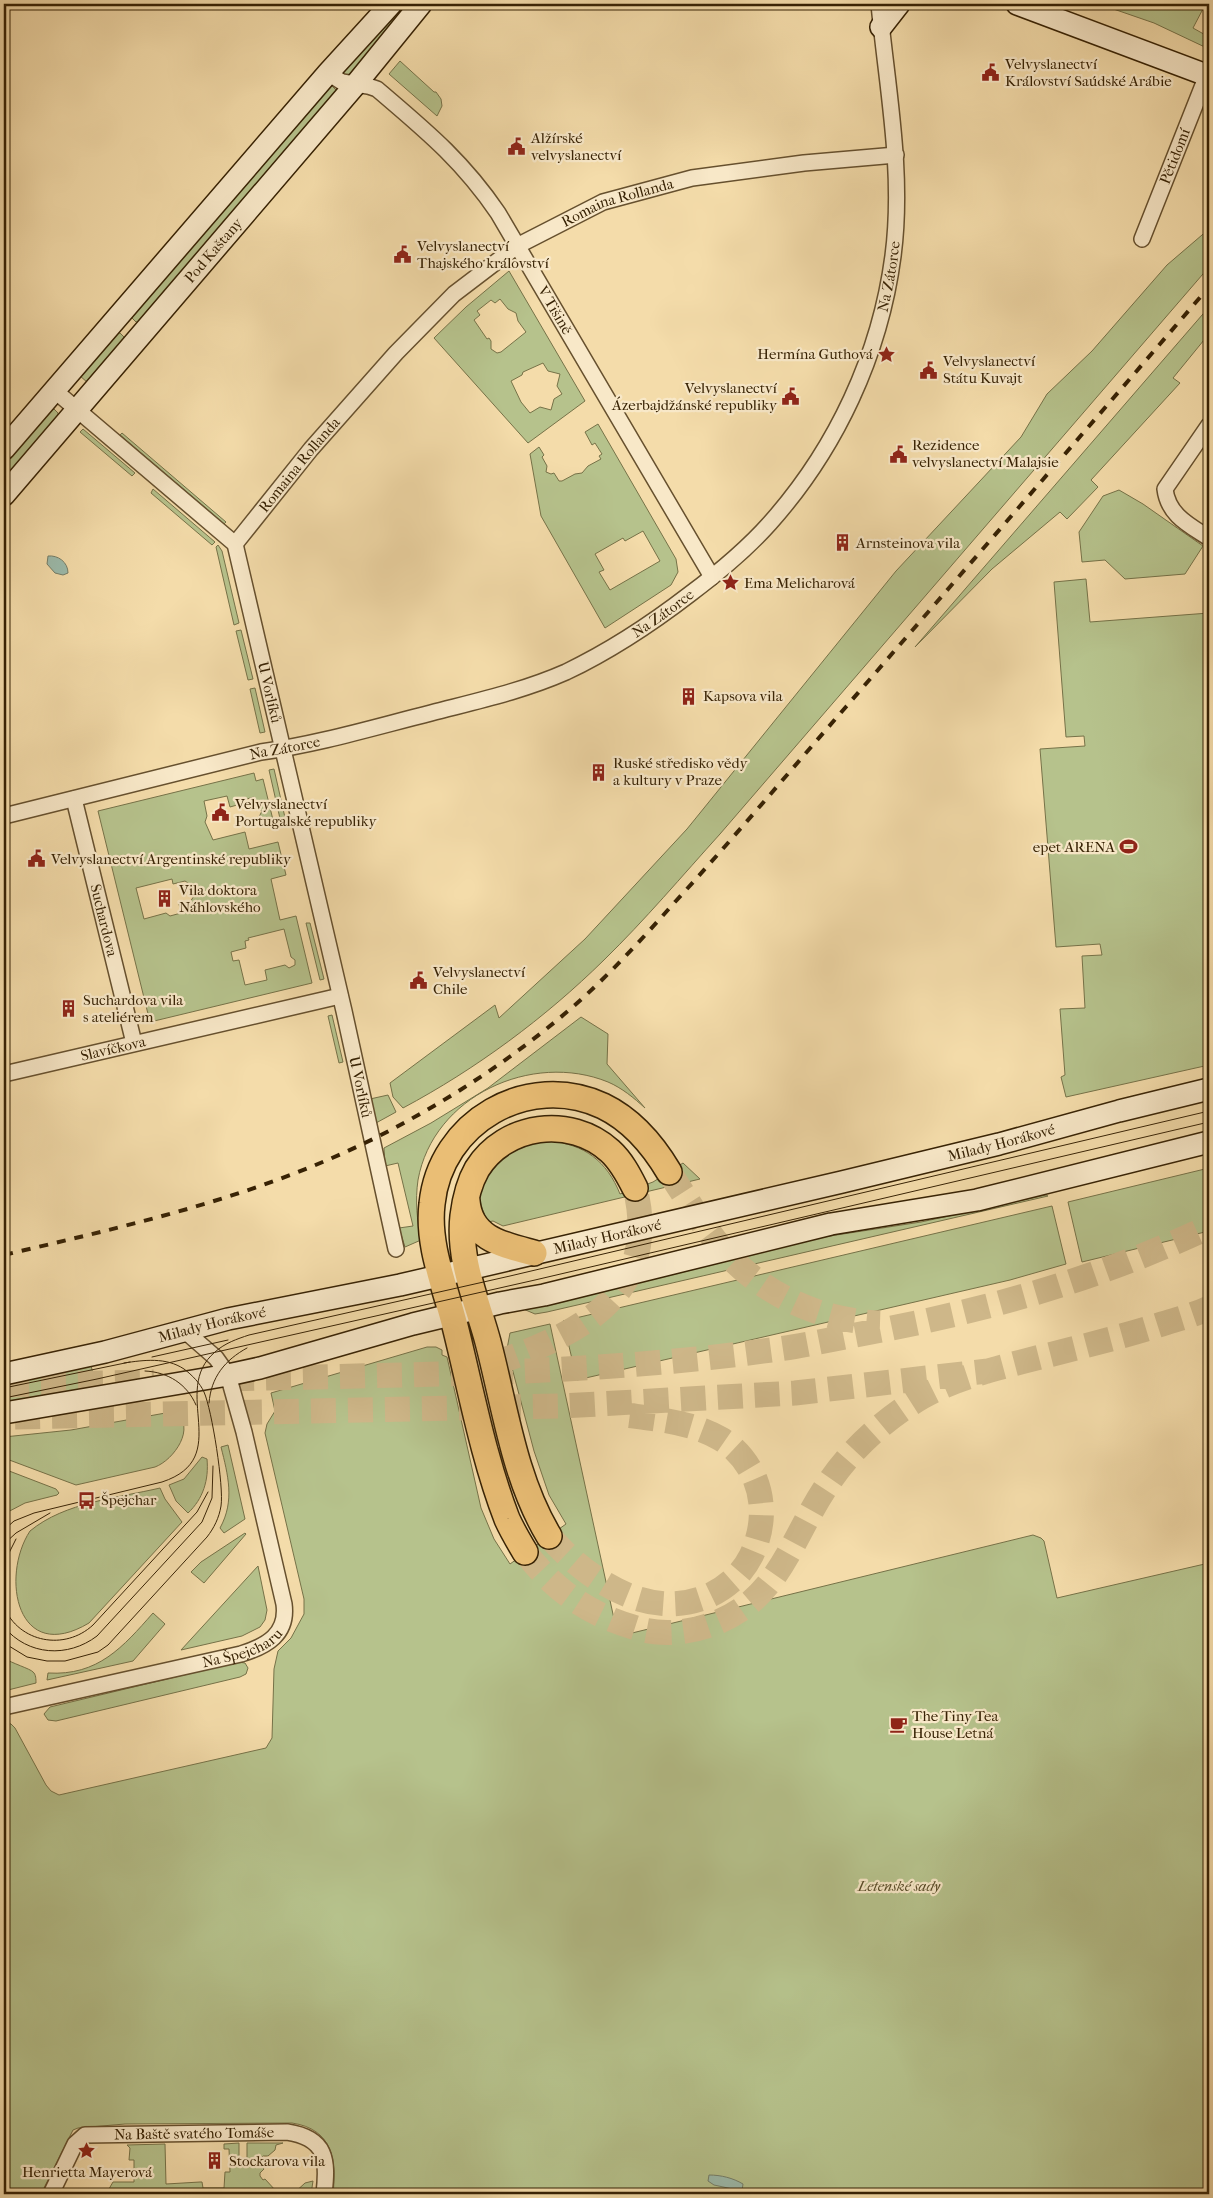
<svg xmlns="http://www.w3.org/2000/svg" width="1213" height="2198" font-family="'IM FELL French Canon',serif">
  <rect width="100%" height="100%" fill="#f4dcaa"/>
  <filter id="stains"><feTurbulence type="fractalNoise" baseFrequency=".004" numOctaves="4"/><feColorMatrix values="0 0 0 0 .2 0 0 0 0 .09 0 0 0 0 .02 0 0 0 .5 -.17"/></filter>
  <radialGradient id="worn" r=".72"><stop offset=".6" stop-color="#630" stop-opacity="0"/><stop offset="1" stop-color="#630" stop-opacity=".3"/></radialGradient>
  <path fill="#b6c28c" stroke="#767248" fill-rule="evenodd" d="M400,4h15l-68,74 -5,-4 1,-6z
    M1099,4h110v3l-4,-2 -12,23 16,9v12l-55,-26z
    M400,61l34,31h2l5,7 1,7 -5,10 -48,-42z
    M332,86l4,4 1,6 -195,225 -6,1 -4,-4v-5l194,-226z
    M1209,229v38l-489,567c-38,42 -75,86 -116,126 -59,58 -128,109 -201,148l-10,-11 -3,-14 105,-78 4,13 86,-79 102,-110 209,-258 125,-134 26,-43 45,-43 75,-86z
    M509,271l76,130 -57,42 -94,-105 32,-31zM500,299l8,10 8,4 2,8 8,11 -25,20 -4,1 -6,-4v-8l-2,-3 -2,1 -13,-19 6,-5 -3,-4 14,-11 4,3zM543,363l5,8 12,3 -3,12 5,8 -8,5 -3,11 -11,-3 -10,6 -9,-11 -10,-21 11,-6 1,-3z
    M1209,307v37l-5,-4 -31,38 7,5 -89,97 7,7 -31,32 -7,-7 -68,57 -77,78z
    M120,333l4,4 -1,6 -35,40 -9,-8 35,-41z
    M54,409l4,4v6l-54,63v-20l44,-52z
    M598,424l78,135 2,13 -7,13 -66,43 -64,-112 -11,-62 9,-7 5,8 -2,2 5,9 -1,6 5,2 3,-1 5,8h3l13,-7 7,-1 6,-7 13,-7 -2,-3 3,-2 -7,-11 -3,2 -7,-13zM643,531l17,30 -50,29 -11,-18 5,-2 -9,-16 28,-16 2,3z
    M83,429l52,44 -3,3 -52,-44z
    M122,433l104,89 -2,2 -104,-89z
    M153,489l62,53 -3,3 -61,-52z
    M1119,490l24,14 60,42 -18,28 -60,5 -20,-19 -23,2 -3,-30 24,-36z
    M218,545l4,6 17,72 -5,2 -18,-78z
    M1086,579l4,43 119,-9v452l-143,32 -5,-20 4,-2 -5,-66 25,-1 -3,-52 20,-1 -2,-11 -44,3 -16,-198 45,-3 -1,-10 -18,1 -12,-155z
    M241,630l12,49 -5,1 -12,-49z
    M255,688l10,44 -5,1 -10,-44z
    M274,769l12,53 -5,1 -12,-53z
    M254,773l2,8 7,-2 11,45 -13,3 -2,-10 3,-6 -5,-3 -3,-11 -18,5 1,3 -7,2 -3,-11 -23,5 3,15 -2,6 8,18 32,-8 4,17 29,-7 8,33 -15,4 9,41 16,-4 16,67 -162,39 -52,-211zM172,879l1,5 12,-3 6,4 3,11 -4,6 -11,2 2,9 -11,3 -4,-3 -22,6 -8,-31zM284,929l7,28 4,3v5l-6,3 -4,-3 -20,5 2,10 -22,5 -6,-25 -6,1 -2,-9 15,-4 -1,-7 4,-1 -1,-2z
    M306,923h4l14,56 -4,1z
    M332,1015l11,47 -4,1 -11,-47z
    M581,1017l27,17 -1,30 38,44c-11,-10 -23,-20 -37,-26 -76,-31 -175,14 -190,98 -3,21 -1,40 3,60l-16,7 -6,-19 14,-2 -15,-63 -13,3 -1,-18 47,-25 57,-35z
    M388,1095l8,17 -20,11 -6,-24z
    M549,1141c35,3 58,20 71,53l33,-12 30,-19 17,16 -197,47 -10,-5 -5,1c-4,-8 -8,-17 -8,-26 1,-20 25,-42 42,-49 9,-4 18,-5 27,-6z
    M1209,1168v63l-127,31 -14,-60z
    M1046,1195l2,1 -501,116 -12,2 -14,-6 296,-70 104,-16z
    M1052,1206l14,58 -56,16 -433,100 -14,-59z
    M550,1324l66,304 12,6 405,-99 8,3 3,3 13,57 152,-35v631h-876c4,-35 -1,-65 -41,-71l-167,1 -47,4 -5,2 -32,64 -34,-2 -3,-7v-463l7,2 4,4 31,57 5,6 8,4 207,-47 6,-10 2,-69 4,-18 13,-13 13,-24v-15l-39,-166 2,-9 8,-13 -4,-18 156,-46h9l6,3v5l5,2 34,151 13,31 16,25 56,-40 -17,-29 -15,-44 -27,-102 3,-16z
    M91,1365l5,24 -92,15v-20z
    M171,1412h4c22,15 -1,48 -20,55l-79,18 -72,-27v-21l67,-7z
    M228,1445l17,74 -21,14 -4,-5c15,-27 8,-53 1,-81z
    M202,1457l5,2c2,21 -4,40 -19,54l-12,-12 -7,-16 15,-6z
    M4,1469l52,20 3,4 -2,2 -32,8 -21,11z
    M160,1488l5,11 17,23 -93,101c-72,43 -89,-46 -59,-92 35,-29 88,-33 130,-43z
    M245,1533l1,1 -42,49 -13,-11 10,-10z
    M258,1566l9,44 -2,10 -5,7 -18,9 -61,14z
    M153,1613l12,11 -32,37 -86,19 1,-7c50,3 75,-26 105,-60z
    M4,1658c7,5 27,11 29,14 3,2 3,8 3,11l-32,8z
    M238,1662l7,1 3,5 -2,6 -6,3 -184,44 -8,-1 -4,-6 6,-7z
    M239,2143v17h8v-17h36l-7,2 -1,5 -7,6h-5l-3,3v5l4,5 -4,4v3l3,4 2,-1 11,12 -2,3h-168l7,-12h21v-22h-5l1,-12 -3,-3 38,-1 1,40 34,-2h2l1,6h21l1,-16h5l-1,-23h-5v-5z
    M313,2181l-2,13h-18l12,-11z"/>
  <path fill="#9cbbac" stroke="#747e69" d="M48,556c10,-1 20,6 20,17l-5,2 -8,-2 -8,-9z
    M709,2175c12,0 24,3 34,9l-1,7 -28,-6 -6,-4z"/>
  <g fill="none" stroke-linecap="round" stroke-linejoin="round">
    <path stroke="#ceb789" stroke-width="25" stroke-dasharray="25 12" stroke-linecap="butt" d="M669,1172c16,24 31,50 50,73 39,47 99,76 161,78
      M493,1364c84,-29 169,-69 142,-176
      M229,1379c180,-5 362,-4 542,-29 26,-3 52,-9 79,-14 127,-23 241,-54 359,-109
      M4,1385l150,-3
      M15,1417l547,-11 233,-13 193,-22
      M549,1536c37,43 100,86 159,60 18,-8 34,-22 43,-40 12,-25 14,-52 4,-77 -7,-16 -19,-31 -34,-40 -31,-18 -68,-20 -102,-25
      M525,1552c28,37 63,62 108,75 23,8 50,7 74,-1 73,-24 82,-85 121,-142 23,-35 58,-66 94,-87 31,-18 65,-26 99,-35 47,-12 94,-23 141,-38 16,-5 32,-9 47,-16"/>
    <defs>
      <g id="minor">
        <path id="s1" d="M328,73l14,9 26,4 9,3c48,41 85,71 121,124l214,364"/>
        <path id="s2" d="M1142,239l65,-164"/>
        <path id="s3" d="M54,390l181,154 109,467 52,238"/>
        <path d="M1209,425l-44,64c3,26 24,36 44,49"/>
        <path id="s4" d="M235,544l76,-95 85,-96 58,-59 63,-48 86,-44 89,-24 112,-15 92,-8"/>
        <path id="s5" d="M74,799l60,244"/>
        <path id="s6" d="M4,816l257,-64c58,-8 114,-25 170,-39 46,-12 92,-22 135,-41 44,-21 85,-48 124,-78 28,-21 56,-44 80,-71 66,-74 110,-168 123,-267 11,-84 -6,-168 -14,-252"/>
        <path id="s7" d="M4,1074l336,-78"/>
        <path id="s8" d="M4,1707l237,-53c26,-8 47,-20 43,-50l-40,-172 -16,-57 -12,-17 -31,-27"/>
        <path id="s9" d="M51,2194l24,-50 10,-9 202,-3c40,6 41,28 37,62"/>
      </g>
      <g id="secondary">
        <path d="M1017,4l192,72"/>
        <path d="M881,27l18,-23"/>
        <path d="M4,449l324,-376 63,-69"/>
        <path id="s10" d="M4,495l352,-411 65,-80"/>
        <path id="s11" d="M4,1374l101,-22 123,-33 172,-34 442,-103 157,-38 120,-33 90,-22"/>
        <path d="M4,1413l224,-38 32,-7 153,-44 87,-21 44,-8 287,-71 146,-24 232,-58"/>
      </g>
      <path id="trunk" d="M467,1201c3,38 37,44 67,52
        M549,1536c-35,-58 -44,-129 -61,-194 -11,-41 -30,-82 -25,-126 2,-16 6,-33 14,-47 28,-45 93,-54 133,-18 11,10 18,23 25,37
        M525,1552c-6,-10 -13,-22 -18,-33 -24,-62 -36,-129 -52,-193 -10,-40 -28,-81 -23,-122 8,-82 96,-133 171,-98 29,14 50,39 66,66"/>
    </defs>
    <use href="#minor" stroke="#66502e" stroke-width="18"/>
    <use href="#secondary" stroke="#372204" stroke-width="24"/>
    <use href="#trunk" stroke="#372204" stroke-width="28"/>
    <use href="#minor" stroke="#f8e8c8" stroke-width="15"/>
    <use href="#secondary" stroke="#f8e8c8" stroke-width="21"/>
    <use href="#trunk" stroke="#eabe75" stroke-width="25"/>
    <path stroke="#372204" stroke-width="1" d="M152,1357l76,-17
      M145,1371c23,1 42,13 51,34
      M4,1388l126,-26
      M4,1398l93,-19 438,-99 674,-158
      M209,1403c2,-26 16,-43 38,-55
      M4,1530l10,-9 20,-8 128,-31c73,-24 7,-91 53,-130 10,-9 22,-13 34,-17l261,-59 699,-165
      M4,1544l12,-11 34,-20
      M4,1563l12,-24
      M4,1607c15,36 61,44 89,18l104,-113 11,-20
      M4,1627c24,29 64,31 93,9l105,-114 10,-24 1,-32
      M4,1643l23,14 20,4h18l33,-9 10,-7 99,-108c7,-9 12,-19 14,-31 3,-19 -9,-96 -17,-114 -4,-9 -12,-17 -20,-23 -18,-12 -40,-9 -60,-6"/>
    <path stroke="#372204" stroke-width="4" stroke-dasharray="9 9" stroke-linecap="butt" d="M4,1255c148,-35 288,-66 421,-144 53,-30 104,-66 150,-106 36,-32 68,-67 100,-103 56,-61 109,-124 163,-186 124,-143 248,-286 371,-429"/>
  </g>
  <defs>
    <symbol id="civic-bare" viewBox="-9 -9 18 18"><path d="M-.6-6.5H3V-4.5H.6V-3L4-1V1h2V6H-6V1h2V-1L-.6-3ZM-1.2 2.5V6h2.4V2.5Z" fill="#8f2418" stroke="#f8e8c8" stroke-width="2.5" paint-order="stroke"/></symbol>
    <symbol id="sight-bare" viewBox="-9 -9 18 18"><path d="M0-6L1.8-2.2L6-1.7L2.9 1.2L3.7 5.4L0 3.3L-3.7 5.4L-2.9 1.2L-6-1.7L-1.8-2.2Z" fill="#8f2418" stroke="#f8e8c8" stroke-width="2.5" paint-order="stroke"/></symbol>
    <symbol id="building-bare" viewBox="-9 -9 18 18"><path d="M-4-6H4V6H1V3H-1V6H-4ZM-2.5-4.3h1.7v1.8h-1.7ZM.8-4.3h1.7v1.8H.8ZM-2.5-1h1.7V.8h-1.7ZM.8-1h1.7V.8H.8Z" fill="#8f2418" stroke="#f8e8c8" stroke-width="2.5" paint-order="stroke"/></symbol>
    <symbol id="stadium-bare" viewBox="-9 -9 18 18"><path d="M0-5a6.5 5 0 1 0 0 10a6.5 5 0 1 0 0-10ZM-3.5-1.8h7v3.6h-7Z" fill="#8f2418" stroke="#f8e8c8" stroke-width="2.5" paint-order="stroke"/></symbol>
    <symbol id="bus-bare" viewBox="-9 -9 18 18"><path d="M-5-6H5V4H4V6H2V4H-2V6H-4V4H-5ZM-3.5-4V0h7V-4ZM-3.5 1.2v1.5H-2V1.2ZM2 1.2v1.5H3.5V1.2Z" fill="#8f2418" stroke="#f8e8c8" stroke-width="2.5" paint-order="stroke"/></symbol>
    <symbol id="cafe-bare" viewBox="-9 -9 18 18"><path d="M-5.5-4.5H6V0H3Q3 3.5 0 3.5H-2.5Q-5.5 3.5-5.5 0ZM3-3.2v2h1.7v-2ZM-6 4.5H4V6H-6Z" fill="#8f2418" stroke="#f8e8c8" stroke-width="2.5" paint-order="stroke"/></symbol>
  </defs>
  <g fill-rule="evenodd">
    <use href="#civic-bare" x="978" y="60" width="25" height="25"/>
    <use href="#civic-bare" x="504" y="134" width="25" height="25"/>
    <use href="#civic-bare" x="390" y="242" width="25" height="25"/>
    <use href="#sight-bare" x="874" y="342" width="25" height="25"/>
    <use href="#civic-bare" x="916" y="358" width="25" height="25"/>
    <use href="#civic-bare" x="778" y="384" width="25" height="25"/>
    <use href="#civic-bare" x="886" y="442" width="25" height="25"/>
    <use href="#building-bare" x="830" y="530" width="25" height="25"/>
    <use href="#sight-bare" x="718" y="570" width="25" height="25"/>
    <use href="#building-bare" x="676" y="684" width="25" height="25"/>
    <use href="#building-bare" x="586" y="760" width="25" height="25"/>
    <use href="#civic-bare" x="208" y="800" width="25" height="25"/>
    <use href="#stadium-bare" x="1116" y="834" width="25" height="25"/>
    <use href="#civic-bare" x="24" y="846" width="25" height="25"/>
    <use href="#building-bare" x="152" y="886" width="25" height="25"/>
    <use href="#civic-bare" x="406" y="968" width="25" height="25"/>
    <use href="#building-bare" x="56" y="996" width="25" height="25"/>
    <use href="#bus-bare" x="74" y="1488" width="25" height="25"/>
    <use href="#cafe-bare" x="886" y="1712" width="25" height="25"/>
    <use href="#sight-bare" x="74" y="2138" width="25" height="25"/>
    <use href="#building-bare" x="202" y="2148" width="25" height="25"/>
  </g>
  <g text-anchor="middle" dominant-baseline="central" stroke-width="4.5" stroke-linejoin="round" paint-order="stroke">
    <g font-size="15" fill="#372204" stroke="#f8e8c8" text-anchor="start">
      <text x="1005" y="64">Velvyslanectví<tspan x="1005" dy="17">Království Saúdské Arábie</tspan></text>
      <text x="531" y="138">Alžírské<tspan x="531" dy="17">velvyslanectví</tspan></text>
      <text x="417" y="246">Velvyslanectví<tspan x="417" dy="17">Thajského království</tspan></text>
      <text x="873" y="354" text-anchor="end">Hermína Guthová</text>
      <text x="943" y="361">Velvyslanectví<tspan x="943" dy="17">Státu Kuvajt</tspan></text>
      <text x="777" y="388" text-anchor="end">Velvyslanectví<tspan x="777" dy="17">Ázerbajdžánské republiky</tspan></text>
      <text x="912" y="445">Rezidence<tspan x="912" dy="17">velvyslanectví Malajsie</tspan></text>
      <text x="856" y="543">Arnsteinova vila</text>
      <text x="744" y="583">Ema Melicharová</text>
      <text x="703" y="696">Kapsova vila</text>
      <text x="613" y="763">Ruské středisko vědy<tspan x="613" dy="17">a kultury v Praze</tspan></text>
      <text x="235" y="804">Velvyslanectví<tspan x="235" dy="17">Portugalské republiky</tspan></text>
      <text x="1115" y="847" text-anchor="end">epet ARENA</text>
      <text x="51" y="859">Velvyslanectví Argentinské republiky</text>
      <text x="179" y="890">Vila doktora<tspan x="179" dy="17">Náhlovského</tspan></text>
      <text x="433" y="972">Velvyslanectví<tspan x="433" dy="17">Chile</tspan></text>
      <text x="83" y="1000">Suchardova vila<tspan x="83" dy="17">s ateliérem</tspan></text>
      <text x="101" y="1500">Špejchar</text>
      <text x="912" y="1716">The Tiny Tea<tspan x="912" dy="17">House Letná</tspan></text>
      <text x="229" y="2161">Stockarova vila</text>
      <text x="87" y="2172" text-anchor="middle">Henrietta Mayerová</text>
    </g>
    <g font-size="15" fill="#372204" stroke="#f8e8c8">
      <text stroke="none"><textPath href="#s2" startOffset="89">Pětidomí</textPath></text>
      <text stroke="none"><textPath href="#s4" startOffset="522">Romaina Rollanda</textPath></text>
      <text stroke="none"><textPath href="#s10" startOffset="322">Pod Kaštany</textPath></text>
      <text stroke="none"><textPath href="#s6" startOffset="1112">Na Zátorce</textPath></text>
      <text stroke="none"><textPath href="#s1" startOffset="339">V Tišině</textPath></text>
      <text stroke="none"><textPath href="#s4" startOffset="102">Romaina Rollanda</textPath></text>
      <text stroke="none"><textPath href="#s6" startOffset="694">Na Zátorce</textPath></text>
      <text stroke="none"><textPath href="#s3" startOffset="390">U Vorlíků</textPath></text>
      <text stroke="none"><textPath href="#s6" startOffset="289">Na Zátorce</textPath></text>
      <text stroke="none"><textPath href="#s5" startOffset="125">Suchardova</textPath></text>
      <text stroke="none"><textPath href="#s7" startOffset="112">Slavíčkova</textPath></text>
      <text stroke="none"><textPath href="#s3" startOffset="795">U Vorlíků</textPath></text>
      <text stroke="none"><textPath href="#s11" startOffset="1024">Milady Horákové</textPath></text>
      <text stroke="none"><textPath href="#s11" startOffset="619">Milady Horákové</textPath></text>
      <text stroke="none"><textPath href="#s11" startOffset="214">Milady Horákové</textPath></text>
      <text stroke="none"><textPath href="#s8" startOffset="246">Na Špejcharu</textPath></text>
      <text stroke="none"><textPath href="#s9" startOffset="178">Na Baště svatého Tomáše</textPath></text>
    </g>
    <g font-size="15" font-style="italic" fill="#574a26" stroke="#f8e8c8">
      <text x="899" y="1886">Letenské sady</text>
    </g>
  </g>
  <rect width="1213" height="2198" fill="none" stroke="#f4dcaa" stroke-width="20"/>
  <rect x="5" y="5" width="1203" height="2188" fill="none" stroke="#372204" stroke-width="2.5"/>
  <rect x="10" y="10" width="1193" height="2178" fill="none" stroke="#372204"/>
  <rect width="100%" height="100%" filter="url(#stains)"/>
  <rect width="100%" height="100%" fill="url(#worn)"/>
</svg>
